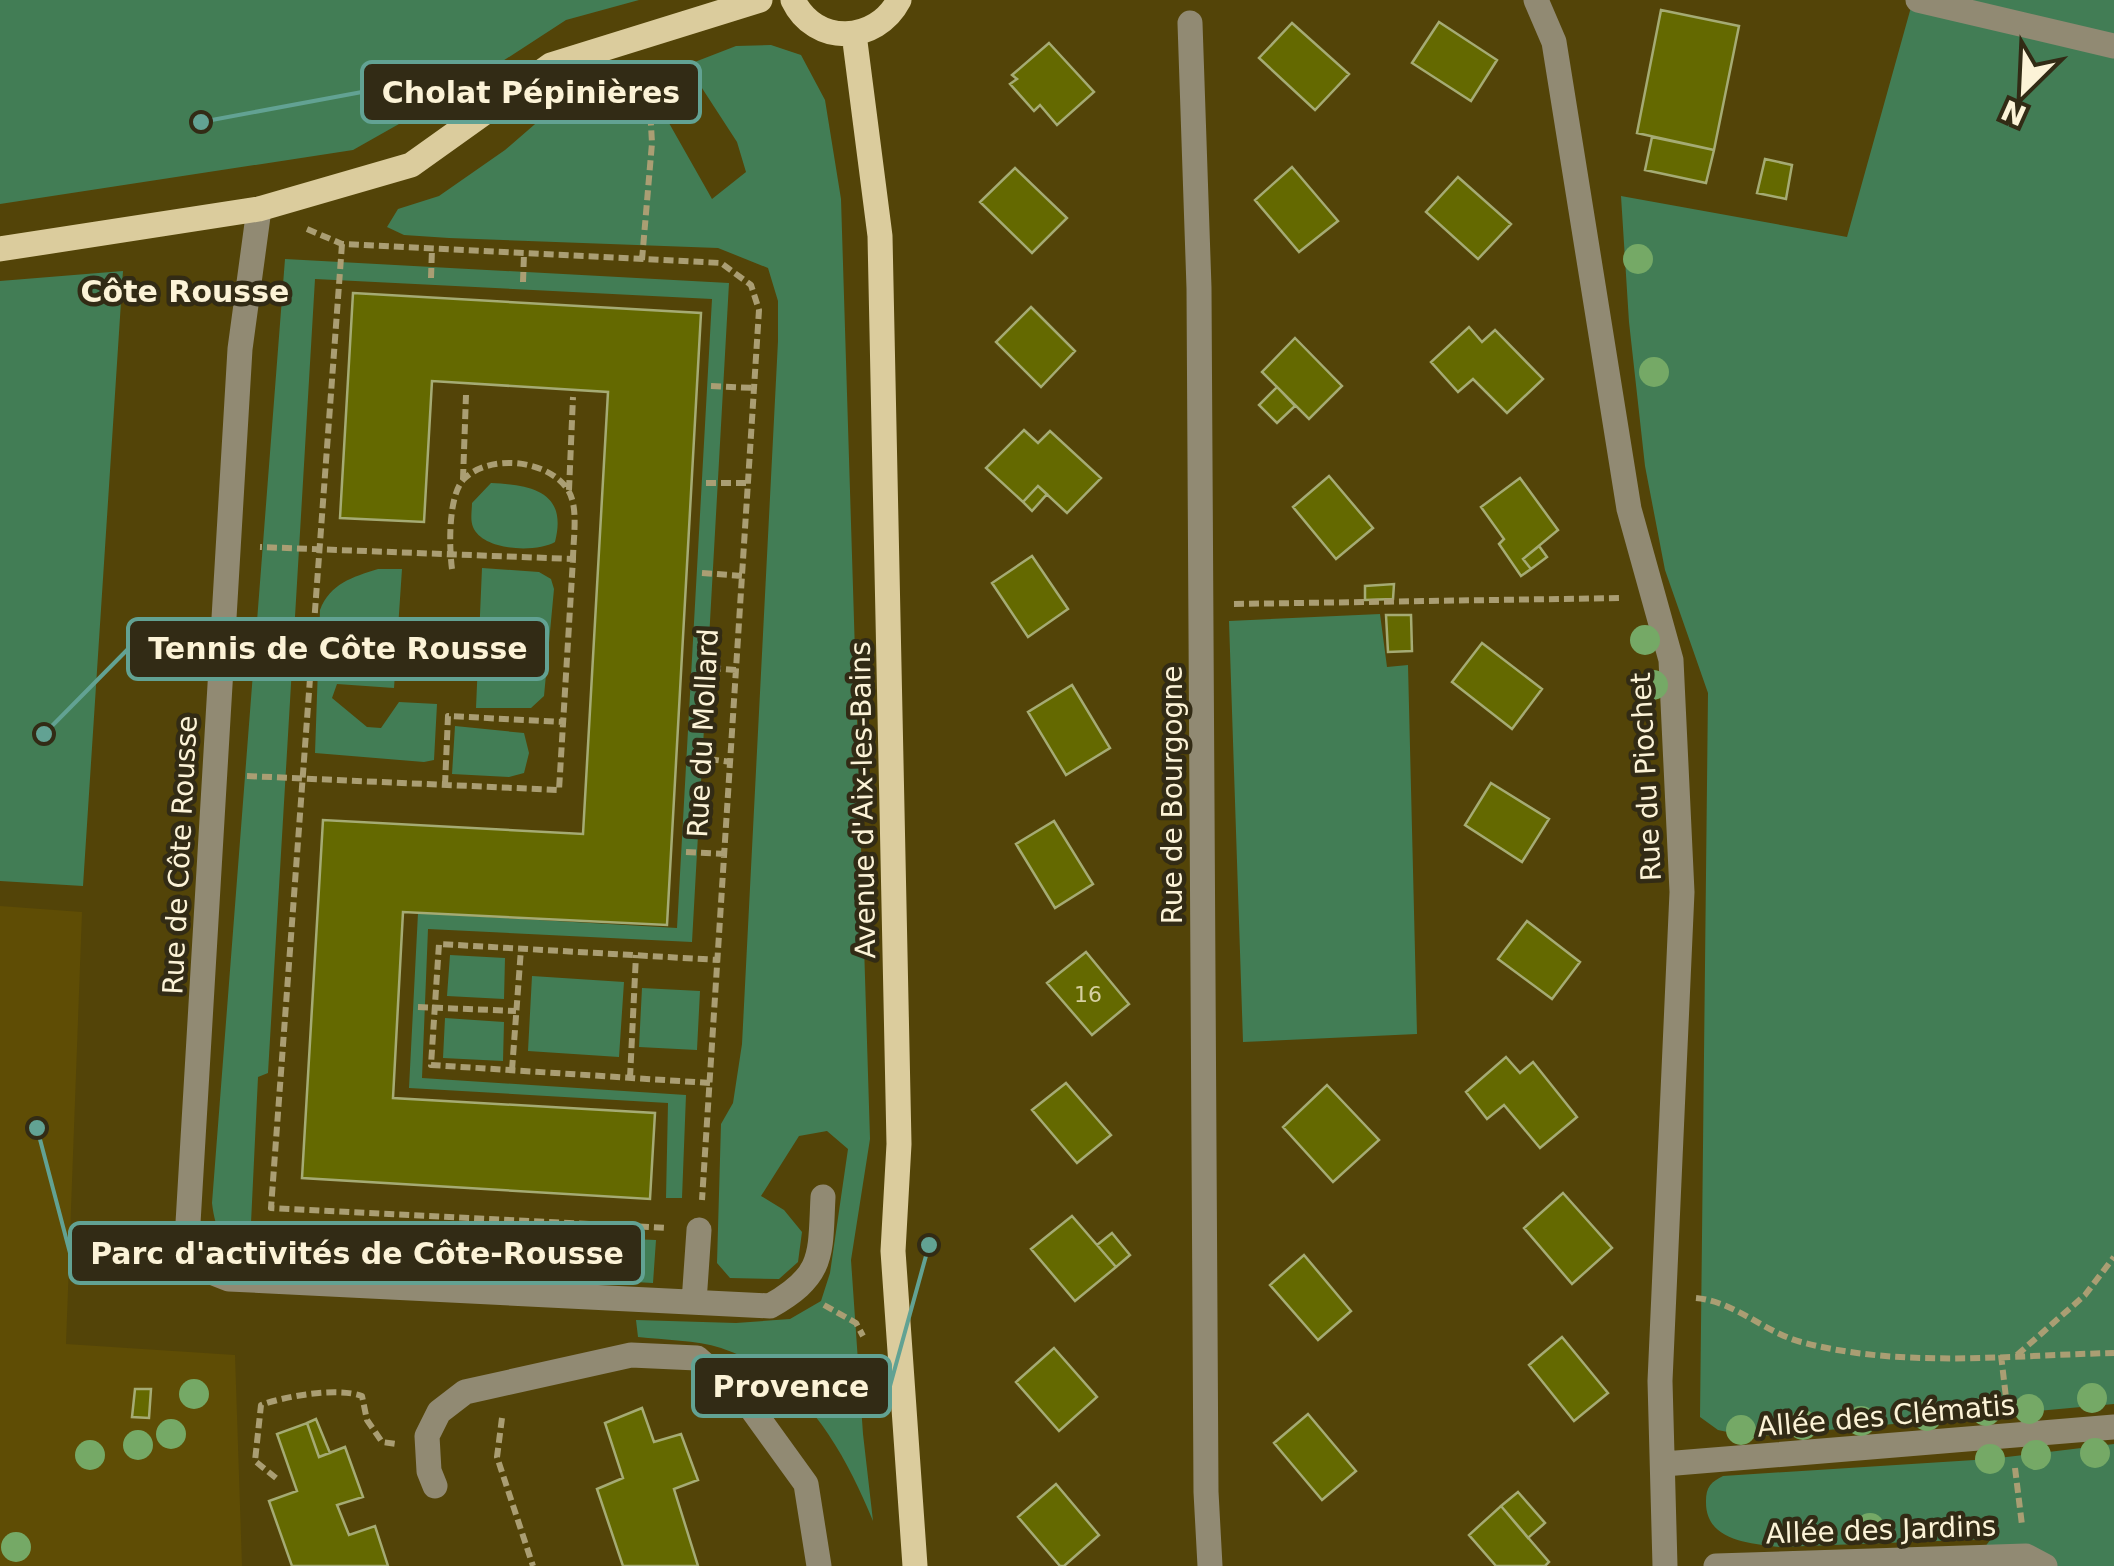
<svg xmlns="http://www.w3.org/2000/svg" width="2114" height="1566" font-family="'DejaVu Sans',sans-serif">
  <rect width="100%" height="100%" fill="#534408"/>
  <path fill="#5f4d05" d="M0,906l82,6 -16,432 169,11 7,211h-242z"/>
  <path fill="#427d55" d="M0,0h639l-73,20 -114,74 -99,56 -353,54z
    M1913,0h201v1404l-363,33 -33,-7 -18,-13 8,-724 -43,-123 -20,-104 -16,-144 -8,-126 226,41z
    M771,45l30,10 24,45 16,99 29,940 -19,121 12,174 10,87c-30,-73 -72,-147 -152,-173 -25,-8 -57,-8 -83,-11l-2,-17 100,3 54,-4 31,-18 9,-28 18,-124 -21,-18 -28,5 -38,60 23,14 18,22 -4,30 -19,17 -49,-1 -13,-15 4,-139 12,-21 9,-59 36,-703v-40l-10,-33 -50,-20 -269,-10 -45,-3 -17,-8 11,-18 41,-13 66,-46 52,-45 31,-12 31,2 46,21 47,83 34,-27 -9,-30 -50,-77 49,-19z
    M285,259l444,24 -37,659 -264,-13 -6,149 264,17 -4,103h-16l2,-95 -259,-15 9,-175 259,15 35,-629 -397,-20 -47,794 -10,4 -7,146 405,17 -3,43 -406,-22c-23,-13 -32,-31 -35,-58z
    M123,271l-40,615 -83,-5v-600z
    M491,483c40,2 77,8 64,59 -19,11 -72,9 -82,-15 -3,-7 -1,-17 -1,-24z
    M482,568l57,4 12,7 3,10 -10,107 -13,12h-55z
    M378,569h24l-8,119 -57,-4 -5,14 35,29 14,1 18,-26 38,2 -3,56 -10,2 -109,-9 5,-143c10,-26 32,-33 58,-41z
    M1380,614l7,53 21,-2 9,369 -174,8 -14,-421z
    M455,726l69,7 5,20 -5,20 -15,4 -57,-3z
    M450,955l55,3 -1,41 -57,-3z
    M532,976l92,6 -5,75 -91,-6z
    M642,988l58,3 -3,59 -58,-3z
    M445,1018l59,4 -1,39 -60,-3z
    M2114,1444v122h-144l21,-27 -212,8c-30,-4 -74,-6 -73,-46 0,-14 5,-19 17,-25l267,-17z"/>
  <path fill="#646900" stroke="#a5ab74" stroke-width="2.5" d="M1661,10l78,16 -25,124 -77,-17z
    M1439,22l58,38 -26,41 -59,-38z
    M1292,23l57,51 -34,36 -56,-52z
    M1049,43l45,49 -37,33 -17,-20 -6,6 -24,-27 7,-5 -5,-4z
    M1652,137l62,13 -8,33 -61,-13z
    M1765,159l27,6 -6,34 -29,-6z
    M1292,167l46,54 -39,31 -44,-52z
    M1015,168l52,50 -35,35 -52,-51z
    M1458,177l53,47 -33,35 -52,-47z
    M353,293l348,20 -34,612 -264,-13 -10,186 262,15 -5,86 -348,-21 21,-358 260,14 25,-442 -176,-11 -8,141 -84,-4z
    M1031,307l44,44 -34,36 -45,-45z
    M1469,327l13,15 13,-12 48,49 -36,34 -34,-34 -15,13 -27,-30z
    M1295,338l47,48 -33,33 -47,-47z
    M1277,387l18,19 -18,17 -18,-18z
    M1024,430l14,13 12,-12 51,47 -34,35 -29,-27 -15,16 -37,-34z
    M1329,476l44,52 -37,31 -43,-52z
    M1520,478l38,52 -35,29 8,10 -10,7 -22,-32 5,-5 -23,-32z
    M1038,486l9,8 -15,17 -9,-9z
    M1539,546l8,11 -16,12 -8,-10z
    M1032,556l36,53 -40,28 -36,-54z
    M1394,584l-1,15 -28,1v-14z
    M1386,615h25l1,36 -24,1z
    M1482,643l60,46 -30,40 -60,-47z
    M1072,685l38,63 -44,27 -38,-63z
    M1491,783l58,36 -27,43 -57,-37z
    M1054,821l39,63 -38,24 -39,-64z
    M1527,921l53,41 -28,37 -54,-40z
    M1086,952l43,52 -37,31 -45,-52z
    M1506,1057l14,16 13,-11 44,55 -37,31 -36,-43 -17,14 -21,-27z
    M1066,1083l45,52 -34,28 -45,-53z
    M1327,1085l52,55 -46,42 -50,-55z
    M1563,1193l49,55 -40,36 -48,-56z
    M1072,1216l44,51 -41,34 -44,-52z
    M1112,1233l18,22 -14,12 -19,-22z
    M1304,1255l47,56 -33,29 -48,-55z
    M1562,1337l46,56 -34,28 -45,-56z
    M1054,1348l43,49 -38,34 -43,-49z
    M135,1389h16l-2,29 -17,-1z
    M642,1408l12,34 27,-8 17,46 -24,9 24,77h-75l-26,-77 26,-11 -18,-55z
    M1308,1414l48,57 -34,29 -48,-57z
    M316,1419l14,34 -11,4 -12,-34z
    M307,1423l12,34 26,-10 18,50 -26,8 12,30 26,-9 13,40h-96l-23,-65 28,-10 -20,-57z
    M1056,1484l43,51 -35,31h-4l-42,-49z
    M1518,1492l27,31 -17,15 -27,-32z
    M1501,1506l48,56 -4,4h-49l-27,-31z"/>
  <g fill="none" stroke-linecap="round" stroke-linejoin="round">
    <path stroke="#aa9e73" stroke-width="6" stroke-dasharray="10 5" stroke-linecap="butt" d="M307,229l35,15 379,19 30,22 8,25 -57,890
      M342,244l-71,964 396,20
      M642,260l10,-117 -4,-70
      M431,278l1,-29
      M523,282l1,-28
      M711,386l43,2
      M463,479l3,-84
      M706,483h42
      M569,490l4,-93
      M452,569c-3,-22 -4,-74 12,-90 26,-26 85,-19 104,11 11,17 5,50 5,69
      M702,573l41,3
      M1234,604l388,-6
      M696,667l41,3
      M694,757l37,5
      M247,776l312,14 14,-231 -313,-12
      M445,785l3,-69 115,6
      M686,852l40,2
      M418,1007l98,4
      M512,1070l9,-121
      M630,1078l6,-123
      M710,1083l-279,-18 8,-121 280,16
      M1696,1298c40,4 68,34 105,44 101,27 210,13 313,11
      M824,1305l32,18 7,13
      M2001,1355l6,51
      M2017,1355l68,-60 29,-38
      M502,1418l-5,39 36,109
      M2015,1468l7,57
      M276,1478l-21,-17 6,-56c25,-9 76,-18 101,-9l5,24 15,22 14,2"/>
    <path stroke="#918a73" stroke-width="25" d="M1536,0l18,42 75,467 42,151 11,232 -22,489 5,185
      M1918,0l196,46
      M1190,23l9,265 7,1204 4,74
      M259,209l-19,140 -52,874 8,43 33,13 541,27c55,-31 50,-51 53,-109
      M694,1302l5,-72
      M1664,1464l450,-37
      M435,1486l-6,-15 -2,-35 12,-24 26,-20 166,-37 66,3 49,43 60,83 13,82
      M1716,1566l310,-10 19,10"/>
    <path stroke="#dbcc9d" stroke-width="25" d="M793,0c22,46 83,44 106,0
      M854,34l26,202 19,908 -6,107 22,315
      M0,249l259,-40 152,-44 140,-100 209,-65"/>
  </g>
  <g fill="#75a966">
    <circle cx="1638" cy="259" r="15"/>
    <circle cx="1654" cy="372" r="15"/>
    <circle cx="1645" cy="640" r="15"/>
    <circle cx="1653" cy="685" r="15"/>
    <circle cx="194" cy="1394" r="15"/>
    <circle cx="2092" cy="1398" r="15"/>
    <circle cx="2029" cy="1409" r="15"/>
    <circle cx="1986" cy="1411" r="15"/>
    <circle cx="1927" cy="1416" r="15"/>
    <circle cx="1861" cy="1421" r="15"/>
    <circle cx="1803" cy="1425" r="15"/>
    <circle cx="1741" cy="1430" r="15"/>
    <circle cx="171" cy="1434" r="15"/>
    <circle cx="138" cy="1445" r="15"/>
    <circle cx="2095" cy="1453" r="15"/>
    <circle cx="90" cy="1455" r="15"/>
    <circle cx="2036" cy="1455" r="15"/>
    <circle cx="1990" cy="1459" r="15"/>
    <circle cx="1870" cy="1528" r="15"/>
    <circle cx="16" cy="1547" r="15"/>
  </g>
  <g text-anchor="middle" dominant-baseline="central" stroke-width="9" stroke-linejoin="round" paint-order="stroke">
    <g font-size="22" fill="#d6d0a1">
      <text x="1088" y="994">16</text>
    </g>
    <g font-size="28" fill="#fcf3d7" stroke="#322b15">
      <text transform="translate(703 733) rotate(-87)">Rue du Mollard</text>
      <text transform="translate(1646 777) rotate(-93)">Rue du Piochet</text>
      <text transform="translate(1172 795) rotate(-90)">Rue de Bourgogne</text>
      <text transform="translate(863 800) rotate(-91)">Avenue d'Aix-les-Bains</text>
      <text transform="translate(180 855) rotate(-87)">Rue de Côte Rousse</text>
      <text transform="translate(1886 1416) rotate(-5)">Allée des Clématis</text>
      <text transform="translate(1881 1530) rotate(-2)">Allée des Jardins</text>
    </g>
    <g font-size="30" font-weight="bold" fill="#fcf3d7" stroke="#322b15">
      <text x="185" y="291">Côte Rousse</text>
    </g>
  </g>
  <path fill="none" stroke="#62a293" stroke-width="4" d="M201 122L362 92M44 734L128 649M37 1128L70 1253M929 1245L890 1386"/>
  <g fill="#62a293" stroke="#322b15" stroke-width="4">
    <circle cx="201" cy="122" r="10"/>
    <circle cx="44" cy="734" r="10"/>
    <circle cx="37" cy="1128" r="10"/>
    <circle cx="929" cy="1245" r="10"/>
  </g>
  <g fill="#322b15" stroke="#62a293" stroke-width="4">
    <rect x="362" y="62" width="338" height="60" rx="10"/>
    <rect x="128" y="619" width="419" height="60" rx="10"/>
    <rect x="70" y="1223" width="573" height="60" rx="10"/>
    <rect x="693" y="1356" width="197" height="60" rx="10"/>
  </g>
  <g font-size="30" text-anchor="middle" font-weight="bold" fill="#fcf3d7">
    <text x="531" y="103">Cholat Pépinières</text>
    <text x="338" y="659">Tennis de Côte Rousse</text>
    <text x="357" y="1264">Parc d'activités de Côte-Rousse</text>
    <text x="791" y="1397">Provence</text>
  </g>
  <g transform="translate(2024 90) rotate(204)" stroke="#322b15" stroke-width="8" paint-order="stroke">
  <path d="M0-8L18 38L0 25L-18 38Z" fill="#fcf3d7"/>
  <text y="-15" font-size="28" font-weight="bold" text-anchor="middle" fill="#fcf3d7">N</text>
  </g>
</svg>
